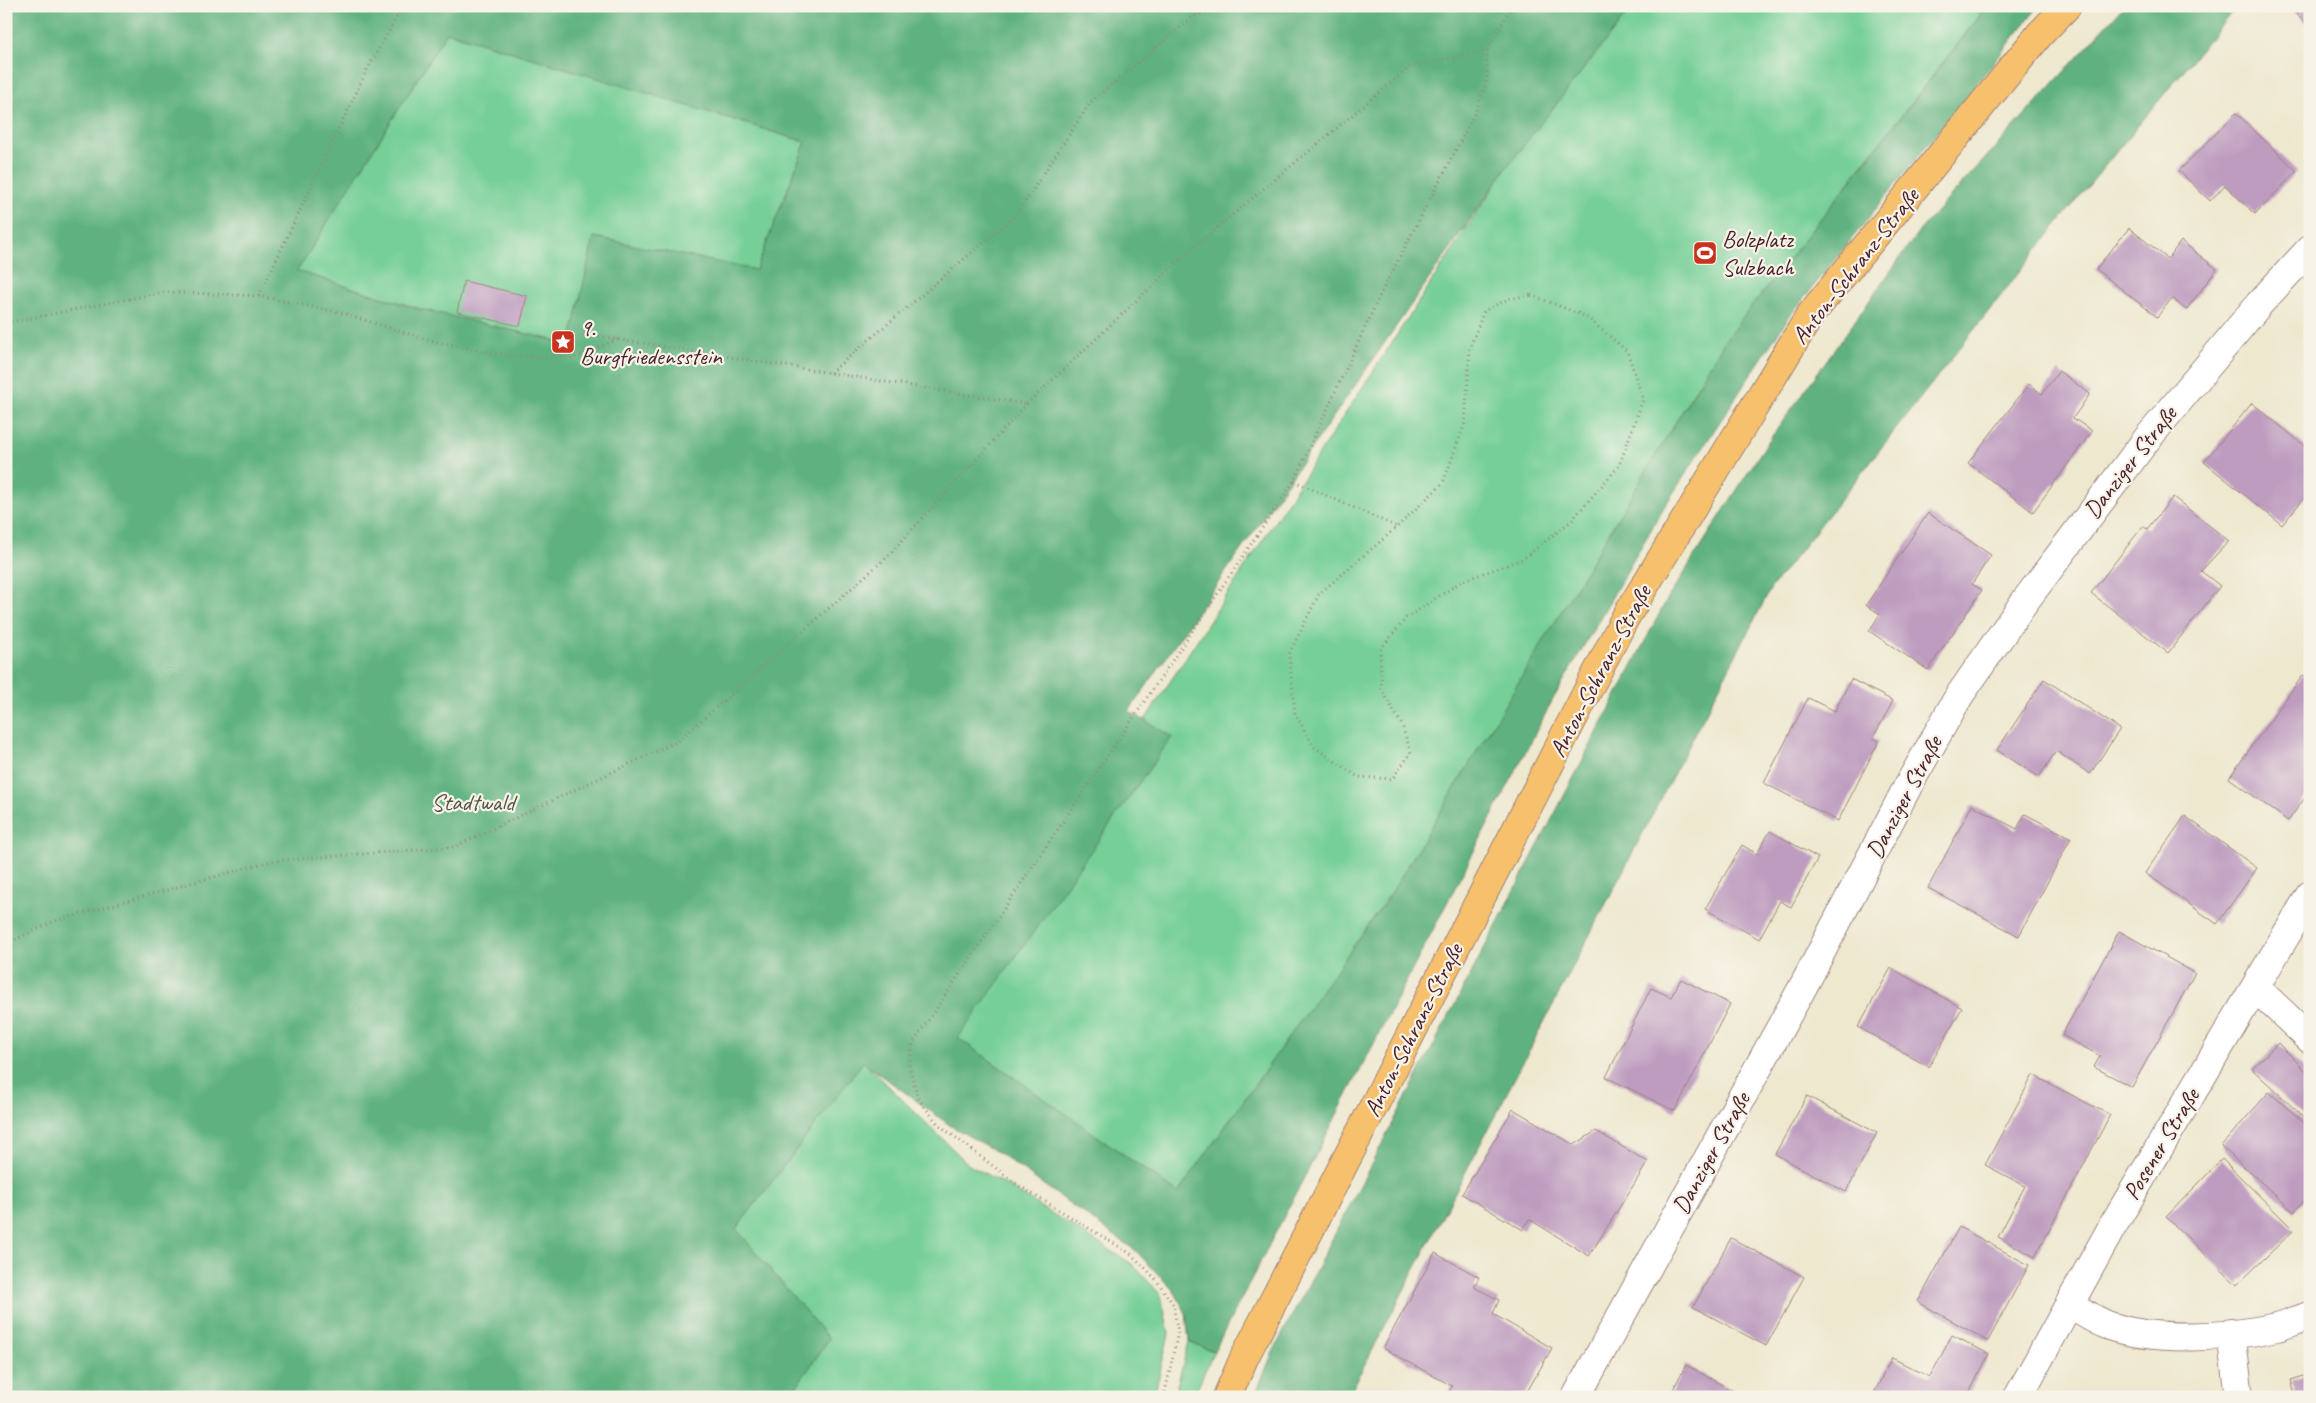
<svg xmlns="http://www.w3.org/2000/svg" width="2316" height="1403" font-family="Caveat,sans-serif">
  <rect width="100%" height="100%" fill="#f7f3e8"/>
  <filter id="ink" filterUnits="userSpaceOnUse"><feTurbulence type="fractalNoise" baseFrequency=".02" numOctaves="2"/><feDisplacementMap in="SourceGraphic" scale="10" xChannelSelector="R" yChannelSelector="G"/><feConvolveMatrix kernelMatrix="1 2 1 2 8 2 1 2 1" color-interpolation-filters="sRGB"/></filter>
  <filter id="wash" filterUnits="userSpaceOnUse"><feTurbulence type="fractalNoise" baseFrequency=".0096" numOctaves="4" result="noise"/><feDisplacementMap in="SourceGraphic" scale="20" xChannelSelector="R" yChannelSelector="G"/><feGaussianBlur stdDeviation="1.12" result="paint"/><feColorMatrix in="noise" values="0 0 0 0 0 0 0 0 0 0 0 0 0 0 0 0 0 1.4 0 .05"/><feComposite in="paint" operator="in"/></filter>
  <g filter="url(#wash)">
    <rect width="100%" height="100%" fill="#eee8cf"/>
    <path fill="#74cf96" stroke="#5f7760" d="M1633,6h338l10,8 -255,325 -334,553 -214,301 -220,-155 213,-301 -26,-17 361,-552z
      M447,32l359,110 -50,129 -162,-34 -23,107 -151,-35 -123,-38z
      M863,1061l106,104 39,21 124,78 29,31 8,39 -15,63h-365l40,-58 -93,-110z
      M1189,1342l25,9 -21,46h-19z"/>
    <path fill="#5fb27f" stroke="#546855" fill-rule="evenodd" d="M6,6h1627l-127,162 -377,543 43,26 -214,301 220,155 214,-301 334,-553 255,-324 -10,-9h68l-251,312 -124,189 -112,194 -338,650 -25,-9 -3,-29 -12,-22 -38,-40 -137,-98 -48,-27 -88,-64 -127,167 93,110 -40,58h-783zM447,32l359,110 -50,128 -162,-33 -24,107 -150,-35 -123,-38z
      M2124,6h113l-175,212 -291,370 -423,809h-94l19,-45 393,-751 99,-155 156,-217z"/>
    <g id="blocks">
      <path fill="#be9cc0" d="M2291,6h19v20l-20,-18z
        M2236,113l61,58 -42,43 -30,-29 -15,16 -31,-30z
        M2129,228l39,31 13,-18 36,28 -31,41 -14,-12 -15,19 -61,-48z
        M464,281l63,15 -7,30 -63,-14z
        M2059,371l31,23 -17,24 19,13 -59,81 -65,-49 61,-79 13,10z
        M2252,403l58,47v41l-28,34 -78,-63z
        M2173,497l56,44 -28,30 19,15 -52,67 -77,-60 52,-67 4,3z
        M1928,513l63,42 -19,29 10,6 -54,80 -59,-39 11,-17 -14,-9z
        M2303,675l7,4v112l-22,30 -59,-43z
        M1851,679l42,22 -20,37 6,3 -41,80 -74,-38 44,-85 27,13z
        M2044,679l76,50 -30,45 -34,-23 -17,26 -42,-27z
        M1972,805l45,24 8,-15 46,24 -52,98 -91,-48z
        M2185,816l72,52 -40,56 -72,-51z
        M1770,831l48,27 -27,49 -11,-6 -21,38 -54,-30 37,-64 15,9z
        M2119,931l76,42 -63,114 -38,-20 6,-11 -38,-21z
        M1891,968l71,40 -33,59 -71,-40z
        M1681,979l49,25 -55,107 -69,-34 45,-89 20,9z
        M2278,1043l32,32v48l-58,-54z
        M2033,1075l77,40 -75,142 -37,-20 27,-51 -40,-21z
        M2269,1092l41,36v66l-16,18 -73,-66z
        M1807,1096l70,37 -31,59 -71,-38z
        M1513,1109l61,36 22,-14 52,31 -59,94 -60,-37 -6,11 -61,-36z
        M2222,1159l72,71 -57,55 -71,-68z
        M1959,1227l70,38 -41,76 -70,-39z
        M1731,1238l73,39 -38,69 -73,-39z
        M1435,1253l44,24 -5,10 25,13 -6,14 59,34 -28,49h-66l-9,-5 3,-6 -69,-38z
        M1952,1335l37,19 -22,43h-95l20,-39 38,19z
        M1686,1365l58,32h-75z
        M2310,1374v23h-14l-5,-17z"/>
    </g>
  </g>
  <g filter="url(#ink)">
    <use href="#blocks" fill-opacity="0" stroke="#9c847d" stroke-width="1"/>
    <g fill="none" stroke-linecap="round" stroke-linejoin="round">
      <defs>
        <path id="minor" d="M2255,987l55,52
          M2069,1305c13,6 25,15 38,20 46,17 122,13 170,2 11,-3 22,-8 33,-11
          M2231,1333l8,64
          M1576,1397l229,-414 104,-199 50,-88 66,-95 122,-162 113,-136 50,-54
          M2018,1397l94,-170 198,-332"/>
        <path id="major" d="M1227,1397l17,-39 381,-740 186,-304 229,-280 27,-28"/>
      </defs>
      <use href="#minor" stroke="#9c847d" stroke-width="30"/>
      <use href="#major" stroke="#9c847d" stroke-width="30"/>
      <path stroke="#9c847d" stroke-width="3" stroke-dasharray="1 4" stroke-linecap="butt" d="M1531,295l54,21 42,35 16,48 -24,67 -48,55 -48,38 -61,22 -56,37 -26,32 2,40 20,35 9,28 -19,26 -34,-2 -44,-30 -19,-34 -6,-59 30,-60 78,-67 46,-44 22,-60 5,-76 14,-36 24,-12z
        M259,296l108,-226 36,-64
        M6,323l158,-31 95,4 83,17 86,27 81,16 65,2 44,-19
        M584,334l442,70
        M830,373l187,-159 73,-111 102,-86 36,-11
        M1294,481l103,46
        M6,944l49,-23 216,-60 183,-14 224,-106 209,-184 140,-153 162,-153 221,-184 77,-17 25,-44
        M1164,1397l14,-65 -5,-28 -18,-26 -24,-24 -113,-69 -80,-61 -20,-26 -9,-32 4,-23 381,-562 87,-188 94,-180 12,-32v-31"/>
      <use href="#minor" stroke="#fff" stroke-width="28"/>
      <use href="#major" stroke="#f7c06c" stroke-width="28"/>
    </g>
  </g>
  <defs>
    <symbol id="stadium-square" viewBox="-11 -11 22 22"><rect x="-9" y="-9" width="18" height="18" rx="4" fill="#c8321e" stroke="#f7f3e8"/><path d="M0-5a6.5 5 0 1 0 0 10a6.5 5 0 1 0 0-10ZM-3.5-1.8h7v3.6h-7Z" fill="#fff"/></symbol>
    <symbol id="sight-square" viewBox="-11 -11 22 22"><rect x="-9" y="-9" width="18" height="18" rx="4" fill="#c8321e" stroke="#f7f3e8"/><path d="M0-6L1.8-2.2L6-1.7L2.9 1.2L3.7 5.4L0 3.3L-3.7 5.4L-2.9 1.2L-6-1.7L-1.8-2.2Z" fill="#fff"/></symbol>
  </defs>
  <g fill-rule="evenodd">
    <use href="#stadium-square" x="1691" y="239" width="28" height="28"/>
    <use href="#sight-square" x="549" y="328" width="28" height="28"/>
  </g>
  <g text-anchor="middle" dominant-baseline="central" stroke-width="4.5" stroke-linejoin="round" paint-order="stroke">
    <g font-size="24" fill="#4a1f2b" stroke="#f7f3e8" text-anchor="start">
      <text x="1722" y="239">Bolzplatz<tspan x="1722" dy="28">Sulzbach</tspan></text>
      <text x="580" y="328">9.<tspan x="580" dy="28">Burgfriedensstein</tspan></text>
    </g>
    <g font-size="24" fill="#4a1f2b" stroke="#f7f3e8">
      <text transform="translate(1855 266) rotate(-52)">Anton-Schranz-Straße</text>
      <text transform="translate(2130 462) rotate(-52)">Danziger Straße</text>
      <text transform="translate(1600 671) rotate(-62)">Anton-Schranz-Straße</text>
      <text transform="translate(1904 797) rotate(-62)">Danziger Straße</text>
      <text transform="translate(1413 1030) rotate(-63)">Anton-Schranz-Straße</text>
      <text transform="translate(2161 1144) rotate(-59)">Posener Straße</text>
      <text transform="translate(1711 1153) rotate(-61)">Danziger Straße</text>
    </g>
    <g font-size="24" fill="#57544b" stroke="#f7f3e8">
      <text x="473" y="802">Stadtwald</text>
    </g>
  </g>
  <rect width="2316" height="1403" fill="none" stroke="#f7f3e8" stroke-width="25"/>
</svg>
